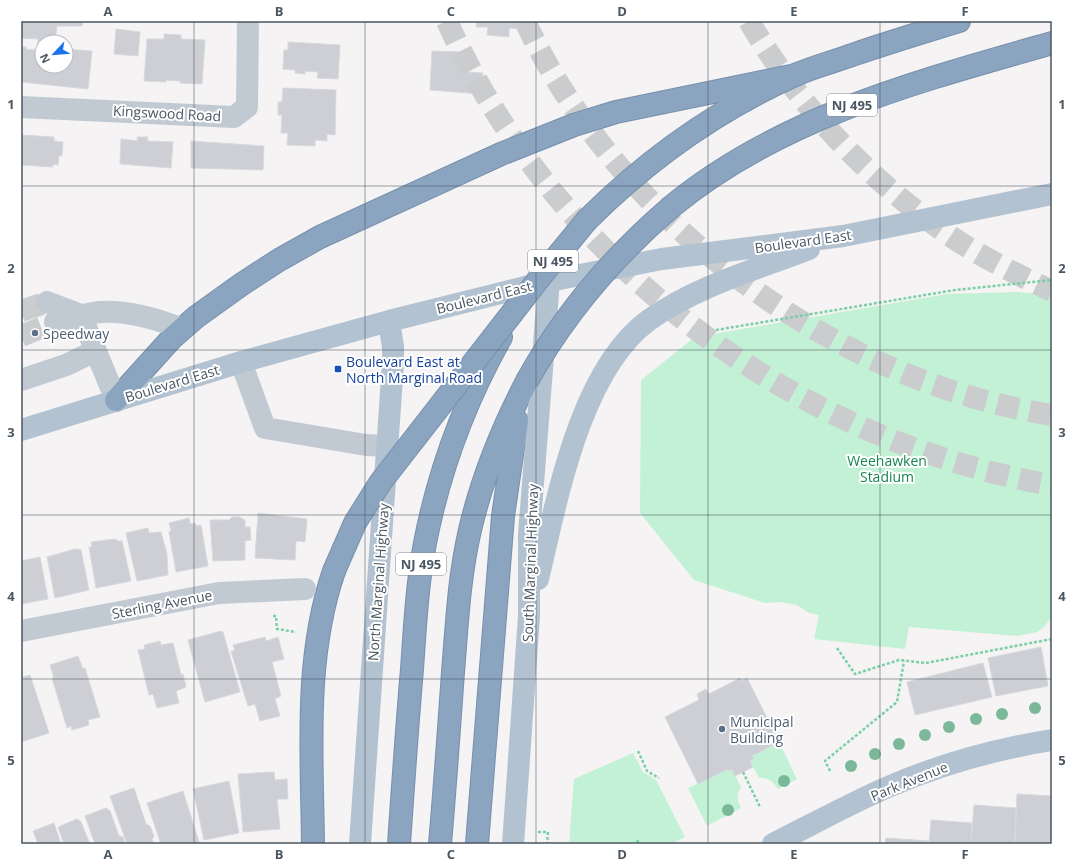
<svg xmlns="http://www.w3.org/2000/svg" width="1073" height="865" font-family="'Open Sans',sans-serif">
  <rect width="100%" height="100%" fill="#f5f3f3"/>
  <path fill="#c3f1d5" d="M1018,292l34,3v322l-8,10 -7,5 -20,4 -108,-9 -4,22 -91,-10 5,-24 -10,-2 -12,-8 -18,-3 -14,1 -71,-23 -54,-67 1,-133 54,-43 252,-43z
    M779,742l18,37 -19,10c-5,-8 -9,-11 -19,-11l-9,-17 2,-5z
    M633,753l10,19 13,8 29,57 -14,7h-102l5,-65z
    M728,769l1,2 3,-2 9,18c-5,8 -4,12 0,21l-34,18 -19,-38z"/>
  <path fill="#cdcfd5" stroke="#d7d9de" d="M21,21h62l-1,5h-25l-2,16h-13v4h-4v-7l-17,-1z
    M477,21h46v8l-14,-1v9l-22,-2 1,-8h-12z
    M116,29l24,3 -2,24 -24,-2z
    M164,34l17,1v4l24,1 -3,44 -22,-1 1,-2 -15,-1v2l-22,-1 3,-42h17z
    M288,42l52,3 -2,34 -21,-1 1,-6 -13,-1v3l-10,-1v-3l-12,-1 1,-19h4z
    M21,47h5v2l16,2v15h24v-17l26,2 -4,38 -67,-7z
    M432,51l33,1v20l18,1 -2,21 -51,-4z
    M283,88l53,2 -1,45 -8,-1v7l-12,-1v6l-28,-1 1,-12h-7l1,-18h-4v-13h4z
    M21,135l33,2v4l9,1 -1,14h-3l-1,9 -5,-1v3l-32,-2z
    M137,137h11l-1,4 26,1 -2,26 -51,-4 1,-25 17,2z
    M191,141l73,5 -1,24 -72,-2z
    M258,513l49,6 -2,23 -9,-1 -1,19 -40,-2z
    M232,517h7l6,3v7h5l1,13 -6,1v19l-32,1 -3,-41h19z
    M189,518l1,6 5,-1 2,3 4,-1 7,41 -32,6 -7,-40 2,-1 -2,-8z
    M148,528l1,5 12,-1 6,22 1,21 -31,6 -11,-48z
    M115,539l3,2h4l9,40 -35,7 -7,-41h3l-1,-5z
    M75,549l6,1 8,40 -34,8 -8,-41z
    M40,557l8,42 -27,5v-43z
    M221,631l2,1 17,60 -35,10 -17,-62z
    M265,637l1,4 12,-4 6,22 -12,3 9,34 -6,3 5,17 -20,5 -5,-17 -7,2 -17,-55h4l-2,-6z
    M160,641l1,4 12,-2 8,32 2,-1 3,13 -10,4 3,12 -22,5 -4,-14 -4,1 -11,-45 7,-1 -1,-4z
    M1041,647l7,39 -52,10 -8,-38z
    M78,656l5,13 2,-1 15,49 -12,3 1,5 -17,5 -1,-4 -4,2 -15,-50h2l-4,-13z
    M983,663l9,34 -77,18 -8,-33z
    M30,675l19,58 -28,9v-64z
    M740,678l2,3 5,-3 32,64 -27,14 2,3 -4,2 3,6 -18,9 -3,-7 -3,2 -1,-2 -30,15 -33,-67 34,-17 -2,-6 9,-5 3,5z
    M274,772l1,8 12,-1 1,20h-11l3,30 -37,3 -5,-58z
    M229,781l10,52 -35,7 -11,-51z
    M134,788l12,36 4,2 4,10 -2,3 2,5h-27l-17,-48z
    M183,791l16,51 -6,2h-32l-14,-41z
    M1017,794l35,2v48h-37z
    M974,805l42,3 -1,36h-44z
    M106,808l4,3 9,25 4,1 2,7h-30l-10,-28z
    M77,819l4,3 9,22h-26l-6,-17z
    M931,820l41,3 -1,21h-42z
    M54,823l7,21h-23l-5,-13z
    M886,838l43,3v3h-44z"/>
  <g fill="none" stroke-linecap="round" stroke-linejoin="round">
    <path stroke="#caccce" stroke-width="22" stroke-dasharray="22 11" stroke-linecap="butt" d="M21,311l26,-9
      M21,336l34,-14"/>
    <path stroke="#caccce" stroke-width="22" stroke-dasharray="22 11" stroke-linecap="butt" d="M447,21c108,241 346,420 605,464
      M525,21c93,201 308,360 527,394
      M749,21c49,84 117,156 197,212 33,23 70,41 106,58"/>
    <defs>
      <path id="highway" d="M671,207c109,-90 248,-126 381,-164
        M587,220c60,-60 130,-110 208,-145 18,-8 38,-13 57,-20 35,-12 71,-23 107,-34
        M116,400l56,-62 24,-21 46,-33 37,-24 41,-23 181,-83 73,-29 42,-13 180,-37
        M313,844c-1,-91 -9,-186 21,-273
        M399,844c4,-58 8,-117 13,-175 3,-42 5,-84 13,-126 14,-72 40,-142 76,-206
        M440,844c5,-57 9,-115 13,-172 4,-48 6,-95 17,-142 12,-52 32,-101 57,-149
        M477,844l26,-328 14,-95"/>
    </defs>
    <use href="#highway" stroke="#7690ad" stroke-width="24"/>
    <path stroke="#7ad0a6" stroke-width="2.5" stroke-dasharray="3 2" stroke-linecap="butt" d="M716,330l239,-40 97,-10
      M273,616h3l1,13 19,3
      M1051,640l1,9
      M837,648l18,26 44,-14 27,3 126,-24
      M638,751l9,20 12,7
      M830,771l-5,-10 72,-59 7,-41
      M743,772l17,35
      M538,832h10l-1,12
      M637,840l2,4"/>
    <path stroke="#c1cad2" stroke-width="22" d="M21,107l213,10 13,-10 1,-86
      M47,302l34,13 35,85
      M55,322c15,-4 30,-8 45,-10 26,-2 58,7 82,17
      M241,362l24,66 101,17 21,1
      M21,380l45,-15 29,-14
      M21,631l198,-38 86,-4"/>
    <path stroke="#b3c2d1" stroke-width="22" d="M21,430l220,-68 148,-41 160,-40 113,-22 181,-23 209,-42
      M538,579c19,-79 42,-209 111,-259 48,-34 106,-50 160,-71
      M360,844l33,-481v-16l-4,-26
      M513,844l16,-228v-82l20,-253
      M773,844c38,-19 76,-40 115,-57 53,-23 108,-38 164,-47"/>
    <use href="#highway" stroke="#8ba5c1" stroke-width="22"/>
    <defs>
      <path id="highway-bridge" d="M527,381c37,-67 86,-124 144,-174
        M334,571l21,-48 25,-40 161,-207 46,-56"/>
    </defs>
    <use href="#highway-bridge" stroke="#7690ad" stroke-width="24" stroke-linecap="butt"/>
    <use href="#highway-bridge" stroke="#8ba5c1" stroke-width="22"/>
  </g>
  <g fill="#7bb799">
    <circle cx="1035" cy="708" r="6"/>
    <circle cx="1002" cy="714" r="6"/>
    <circle cx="976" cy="719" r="6"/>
    <circle cx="949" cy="727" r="6"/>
    <circle cx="925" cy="735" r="6"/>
    <circle cx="899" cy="744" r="6"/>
    <circle cx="875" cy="754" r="6"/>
    <circle cx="851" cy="766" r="6"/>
    <circle cx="784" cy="781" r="6"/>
    <circle cx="728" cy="810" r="6"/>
  </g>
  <path fill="none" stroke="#4a5661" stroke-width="1" stroke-opacity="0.55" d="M194,21v823M365,21v823M536,21v823M708,21v823M880,21v823M21,186h1031M21,350h1031M21,515h1031M21,679h1031"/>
  <g fill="#5c6f8a" stroke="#fff" stroke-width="1.5">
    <circle cx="35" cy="333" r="4"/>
    <circle cx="722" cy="729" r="4"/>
  </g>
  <rect fill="#1a4fb4" stroke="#fff" stroke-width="1.5" x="334" y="365" width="8" height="8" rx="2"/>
  <g text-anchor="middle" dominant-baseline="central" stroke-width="4" stroke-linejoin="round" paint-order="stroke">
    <g fill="#fff" stroke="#808990" stroke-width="1">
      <rect x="827" y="94" width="50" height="22" rx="3"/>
      <rect x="528" y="250" width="50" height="22" rx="3"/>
      <rect x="396" y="553" width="50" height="22" rx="3"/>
    </g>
    <g font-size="13" font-weight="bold" fill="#4a5661">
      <text x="852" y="105">NJ 495</text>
      <text x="553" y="261">NJ 495</text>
      <text x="421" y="564">NJ 495</text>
    </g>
    <g font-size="14" fill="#4a5661" stroke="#fff">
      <text transform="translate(167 113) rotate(3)">Kingswood Road</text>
      <text transform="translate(803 241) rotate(-8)">Boulevard East</text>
      <text transform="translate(484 297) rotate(-14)">Boulevard East</text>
      <text transform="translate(172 383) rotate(-17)">Boulevard East</text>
      <text transform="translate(530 563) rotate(-88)">South Marginal Highway</text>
      <text transform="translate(378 582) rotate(-86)">North Marginal Highway</text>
      <text transform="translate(162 604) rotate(-11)">Sterling Avenue</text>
      <text transform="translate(909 781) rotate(-22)">Park Avenue</text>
    </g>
    <g font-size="14" fill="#4e5e75" stroke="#fff" text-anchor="start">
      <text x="43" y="333">Speedway</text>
      <text x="730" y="721">Municipal<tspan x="730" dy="16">Building</tspan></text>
    </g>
    <g font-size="14" fill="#164399" stroke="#fff" text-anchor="start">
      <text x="346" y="361">Boulevard East at<tspan x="346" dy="16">North Marginal Road</tspan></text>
    </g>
    <g font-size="14" fill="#17864f" stroke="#fff">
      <text x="887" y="460">Weehawken<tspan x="887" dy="16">Stadium</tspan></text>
    </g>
  </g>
  <rect width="1073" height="865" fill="none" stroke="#ffffff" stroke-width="44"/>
  <g transform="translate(54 54) rotate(244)"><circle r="19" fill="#ffffff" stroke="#b7bbc0"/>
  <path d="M0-3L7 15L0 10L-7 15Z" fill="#1a73e8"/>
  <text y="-6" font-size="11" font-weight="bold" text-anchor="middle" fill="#4a5661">N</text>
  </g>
  <rect x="22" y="22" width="1029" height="821" fill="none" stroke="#4a5661" stroke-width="1.5"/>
  <g font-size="13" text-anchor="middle" font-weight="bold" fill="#4a5661">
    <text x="108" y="16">A</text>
    <text x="279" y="16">B</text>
    <text x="451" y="16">C</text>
    <text x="622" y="16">D</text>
    <text x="794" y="16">E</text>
    <text x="965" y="16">F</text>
    <text x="11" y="109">1</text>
    <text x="1062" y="109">1</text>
    <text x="11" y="273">2</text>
    <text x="1062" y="273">2</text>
    <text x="11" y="437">3</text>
    <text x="1062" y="437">3</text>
    <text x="11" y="601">4</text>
    <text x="1062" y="601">4</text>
    <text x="11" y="765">5</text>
    <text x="1062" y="765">5</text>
    <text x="108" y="859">A</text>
    <text x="279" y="859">B</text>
    <text x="451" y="859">C</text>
    <text x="622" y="859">D</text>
    <text x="794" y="859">E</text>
    <text x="965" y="859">F</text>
  </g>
</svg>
